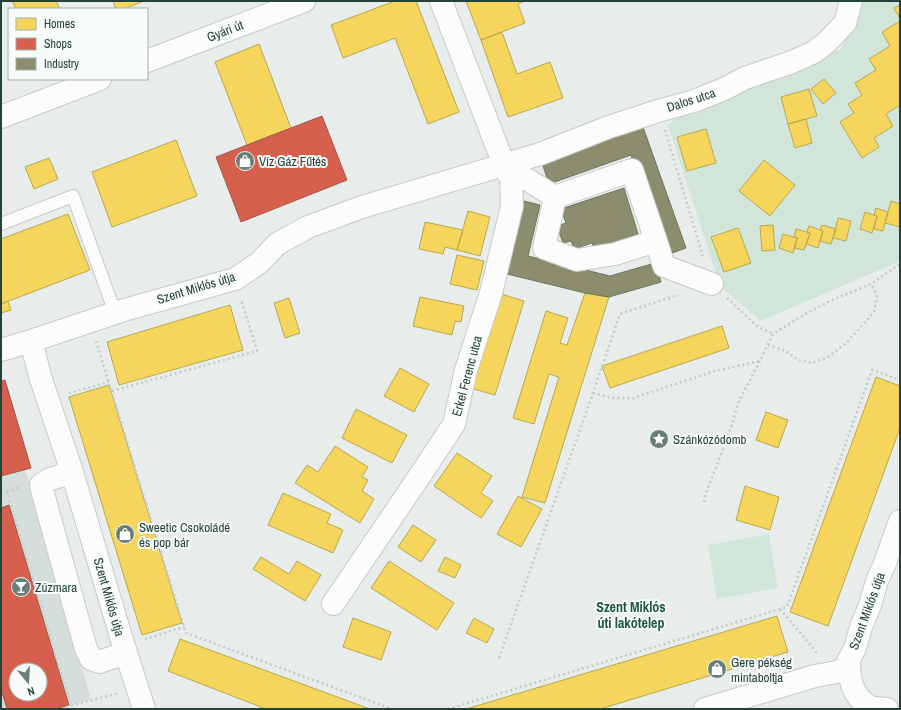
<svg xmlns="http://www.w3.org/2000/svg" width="901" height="710" font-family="'Archivo Narrow',sans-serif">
  <rect width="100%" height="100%" fill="#e8edeb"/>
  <path fill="#d6dedb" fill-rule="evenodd" d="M25,470l8,22 58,207 -30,10h-60v-233zM16,670h24v24h-24z"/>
  <path fill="#d1e6d8" d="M861,1h39v260l-139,60 -41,-35 -52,-161 19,-15 154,-61z
    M769,534l9,54 -61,11 -9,-54z"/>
  <path fill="#f6d55c" stroke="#b7a952" d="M12,1h44l4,8h-44z
    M113,1h31l-20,8h-8z
    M395,1h21l43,111 -31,12 -33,-86 -52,20 -12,-33z
    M466,1h59l-7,3 7,19 -44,17z
    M900,5v14l-6,-11z
    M900,21v84l-14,9 7,12 -19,12 5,9 -17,11 -22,-36 14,-9 -6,-9 14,-9 -7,-12 21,-13 -7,-11 21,-13 -8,-14z
    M502,32l15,42 33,-12 13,36 -55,19 -27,-77z
    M259,44l32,84 -44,17 -32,-83z
    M824,79l12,14 -13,11 -12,-15z
    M809,89l8,27 -29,8 -7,-27z
    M806,119l6,24 -17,5 -7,-24z
    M706,129l10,34 -29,8 -10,-34z
    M176,140l21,56 -85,31 -20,-55z
    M49,158l9,21 -24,10 -9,-22z
    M764,160l31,25 -25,31 -31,-25z
    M891,201l9,3v23l-15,-4z
    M876,208l12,4 -5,19 -9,-2 3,-13 -3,-1z
    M468,211l22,6 -10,39 -23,-6z
    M865,212l12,4 -5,17 -12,-4z
    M68,214l22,56 -89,34v-65z
    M838,218l13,3 -5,20 -13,-3z
    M425,222l38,8 -6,20 -12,-3 -2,7 -24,-5z
    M773,225l2,25 -13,1 -2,-25z
    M822,225l14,4 -5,15 -11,-3 3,-10 -3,-1z
    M809,226l14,5 -5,17 -12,-4 4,-11 -3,-1z
    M738,228l13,35 -27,9 -13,-35z
    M796,229l14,4 -6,17 -9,-2 2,-10 -3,-1z
    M783,234l14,4 -4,15 -14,-5z
    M457,255l27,6 -7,29 -27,-6z
    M498,293l26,8 -29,94 -25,-7z
    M585,293l24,4 -64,206 -23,-6 37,-120 -10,-3 -15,50 -21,-6 33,-107 22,7 -8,25 7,2z
    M420,297l44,9 -3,16 -6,-1 -3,14 -39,-9z
    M289,298l11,35 -15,5 -11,-35z
    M8,301l3,9 -10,3v-9z
    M230,305l13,45 -124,35 -12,-43z
    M722,326l7,22 -119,40 -8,-22z
    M400,368l29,16 -15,28 -30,-16z
    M876,377l24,9v42l-72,198 -38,-14z
    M109,385l73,238 -40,12 -73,-238z
    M356,409l51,26 -15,28 -50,-25z
    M766,412l22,8 -10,28 -22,-8z
    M335,446l33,21 -6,10 6,3 -6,11 12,8 -14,24 -65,-40 12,-18 11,7z
    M457,453l35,23 -11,17 12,8 -12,17 -47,-32z
    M745,486l34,11 -9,33 -34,-10z
    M283,493l48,21 -4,9 16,7 -10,23 -65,-28z
    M518,496l24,13 -21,38 -24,-13z
    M413,525l23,15 -15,22 -23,-15z
    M261,557l28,17 8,-13 24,14 -16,26 -52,-32z
    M445,557l16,8 -6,13 -17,-7z
    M389,561l65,42 -17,27 -66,-42z
    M777,616l11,36 -188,57h-134z
    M353,618l38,14 -10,28 -38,-13z
    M474,618l20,11 -7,14 -21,-10z
    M180,639l190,70h-104l-98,-38z"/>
  <path fill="#d6604d" stroke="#a15747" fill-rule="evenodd" d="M322,116l25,64 -106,42 -25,-65z
    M5,380l26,88 -30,8v-95z
    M9,505l60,200 -14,4h-48l-6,-20v-181zM16,670h24v24h-24z"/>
  <path fill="#8c8c6e" stroke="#6d765e" d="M643,127l43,121 -19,7 -36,-100 -82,29 -7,-21z
    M624,188l14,46 -44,15 -2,-6 -18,6 -3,-8 -8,2 -6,-17 9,-3 -5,-14z
    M520,200l20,5 -12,51 82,20 45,-13 6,19 -52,15 -24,-4 -82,-20z"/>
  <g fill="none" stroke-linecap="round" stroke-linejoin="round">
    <defs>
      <path id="service" d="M1,224l72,-28 42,117"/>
      <path id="minor" d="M504,165l51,32
        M632,170l24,71 -41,13 -38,6 -33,-12 11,-51z
        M656,241l8,25 48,18
        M1,350l30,-9
        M72,472l-24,8 -7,5 1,5 44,159 5,10 8,3 27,-9
        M333,604l90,-133 31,-47 12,-54 25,-77 21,-87 -1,-27 -7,-14 -63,-164
        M849,659c0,14 1,27 10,39 4,4 7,7 12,9 5,2 11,1 16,2
        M144,709l-22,-69 -50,-168 -32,-96 -9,-35 93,-31 111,-31 24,-16 18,-19 31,-17 54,-20 178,-53 69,-27 49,-16 36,-10 30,-12 21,-11 47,-16 22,-10 12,-9 19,-20 6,-22
        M705,709l110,-33 22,-4 8,-4 10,-20 6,-21 9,-22 7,-24 8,-18 15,-42"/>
      <path id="tertiary" d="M147,61l157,-60
        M1,117l99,-38"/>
    </defs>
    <use href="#service" stroke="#c5cac8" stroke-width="14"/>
    <use href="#minor" stroke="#c5cac8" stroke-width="24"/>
    <use href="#tertiary" stroke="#c5cac8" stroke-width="24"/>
    <path stroke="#c3ccca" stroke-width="2.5" stroke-dasharray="2 3" stroke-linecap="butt" d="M665,130l38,127
      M727,298l30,28 16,8
      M96,341l90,292 206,76
      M768,345l18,6 12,9 14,3 16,-6 17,-13 15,-16 14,-16 3,-16 -6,-12
      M112,391l145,-40 -16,-52
      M69,393l40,-11
      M593,393l20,5h20l82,-27 45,-10
      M7,492l13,-5
      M1,494l6,-2 64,214 47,-13
      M704,502l3,-12 21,-53 11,-36 21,-40 13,-27 34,-21 23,-12 41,-17 29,-20
      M780,609l38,45
      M145,639l39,-12
      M499,658l94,-265 27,-79 58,-19
      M1,702l2,7
      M448,709l339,-102 85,-237 28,10"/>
    <use href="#service" stroke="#fcfcfc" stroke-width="12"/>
    <use href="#minor" stroke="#fcfcfc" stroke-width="22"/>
    <use href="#tertiary" stroke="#fcfcfc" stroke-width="22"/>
  </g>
  <defs>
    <symbol id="shop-disc" viewBox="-11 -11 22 22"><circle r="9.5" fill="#697e78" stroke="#f7fbf9"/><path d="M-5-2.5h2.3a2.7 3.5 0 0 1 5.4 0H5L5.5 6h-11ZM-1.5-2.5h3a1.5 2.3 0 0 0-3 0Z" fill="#fff"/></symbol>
    <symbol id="sight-disc" viewBox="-11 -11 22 22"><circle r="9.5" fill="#697e78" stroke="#f7fbf9"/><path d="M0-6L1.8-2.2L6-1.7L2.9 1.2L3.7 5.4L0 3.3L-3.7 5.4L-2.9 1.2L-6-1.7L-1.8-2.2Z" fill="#fff"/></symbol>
    <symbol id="bar-disc" viewBox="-11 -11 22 22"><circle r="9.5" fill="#697e78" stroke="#f7fbf9"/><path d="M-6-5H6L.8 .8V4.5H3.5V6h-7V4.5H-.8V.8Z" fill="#fff"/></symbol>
  </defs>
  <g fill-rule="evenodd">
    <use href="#shop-disc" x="234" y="150" width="22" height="22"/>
    <use href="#sight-disc" x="648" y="428" width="22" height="22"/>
    <use href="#shop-disc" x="114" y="523" width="22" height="22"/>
    <use href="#bar-disc" x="10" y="576" width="22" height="22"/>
    <use href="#shop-disc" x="706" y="658" width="22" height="22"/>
  </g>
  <g text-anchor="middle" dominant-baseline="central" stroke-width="4" stroke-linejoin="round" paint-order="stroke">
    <g font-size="13" fill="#24423a" stroke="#f7fbf9">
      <text transform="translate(225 31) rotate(-21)">Gyári út</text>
      <text transform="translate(691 100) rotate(-18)">Dalos utca</text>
      <text transform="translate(196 288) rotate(-17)">Szent Miklós útja</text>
      <text transform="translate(467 376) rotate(-75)">Erkel Ferenc utca</text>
      <text transform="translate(109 597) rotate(74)">Szent Miklós útja</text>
      <text transform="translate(867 611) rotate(-70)">Szent Miklós útja</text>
    </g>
    <g font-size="13" fill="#24423a" stroke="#f7fbf9" text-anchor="start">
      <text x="259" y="161">Víz Gáz Fűtés</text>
      <text x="673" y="439">Szánkózódomb</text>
      <text x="139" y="527">Sweetic Csokoládé<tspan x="139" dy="15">és pop bár</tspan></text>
      <text x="35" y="587">Zúzmara</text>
      <text x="731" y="662">Gere pékség<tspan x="731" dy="15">mintaboltja</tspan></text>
    </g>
    <g font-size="14" font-weight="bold" fill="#1f5548" stroke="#f7fbf9">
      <text x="631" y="607">Szent Miklós<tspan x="631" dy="16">úti lakótelep</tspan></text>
    </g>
  </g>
  <rect width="901" height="710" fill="none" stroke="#24423a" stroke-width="4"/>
  <rect x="8" y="8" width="140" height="72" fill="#f7fbf9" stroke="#a3b1ad"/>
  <rect x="16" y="18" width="20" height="12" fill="#f6d55c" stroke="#a3b1ad"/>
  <text x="44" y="28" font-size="12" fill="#24423a">Homes</text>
  <rect x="16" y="38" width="20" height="12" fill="#d6604d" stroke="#a3b1ad"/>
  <text x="44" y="48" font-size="12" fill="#24423a">Shops</text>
  <rect x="16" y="58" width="20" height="12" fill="#8c8c6e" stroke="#a3b1ad"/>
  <text x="44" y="68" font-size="12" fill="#24423a">Industry</text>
  <g transform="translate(28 682) rotate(162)"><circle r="19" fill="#f7fbf9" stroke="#a3b1ad"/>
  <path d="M0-3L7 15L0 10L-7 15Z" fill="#697e78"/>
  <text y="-6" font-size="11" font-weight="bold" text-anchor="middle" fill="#24423a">N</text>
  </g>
</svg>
